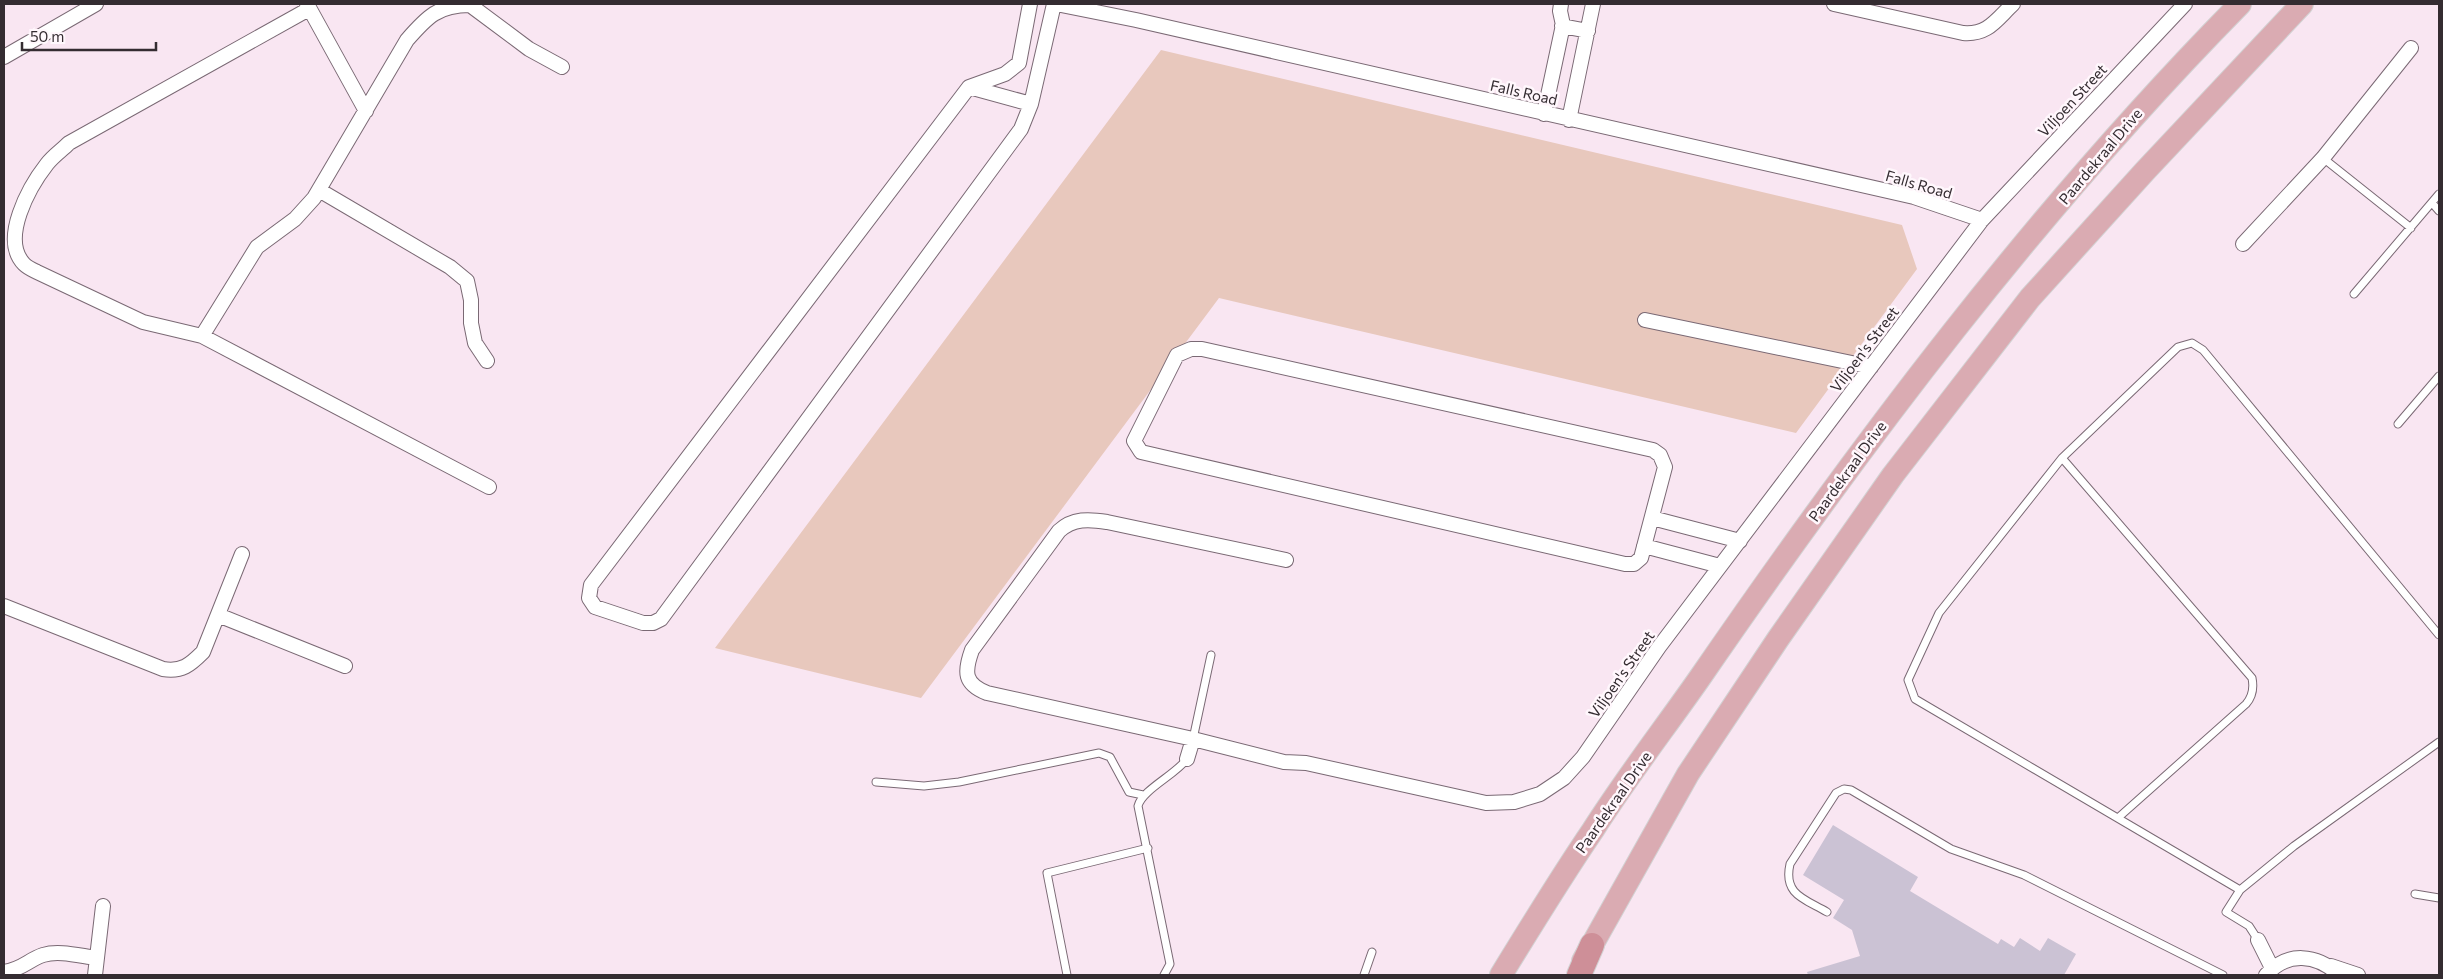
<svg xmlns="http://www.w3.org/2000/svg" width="2443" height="979" font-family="Commissioner,sans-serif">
  <rect width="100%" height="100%" fill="#f9e6f2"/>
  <path fill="#e8c8bd" d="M1161,50l741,175 15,44 -121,164 -577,-135 -298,400 -206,-50z"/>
  <path fill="#cbc2d4" d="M1833,825l85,52 -8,14 88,53 3,-5 13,8 6,-9 20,13 8,-13 28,16 -12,21h-256l-1,-3 53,-16 -8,-26 -19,-12 11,-18 -41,-25z"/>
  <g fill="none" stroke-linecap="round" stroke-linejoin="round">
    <defs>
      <path id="service" d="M2323,158l88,70
        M2433,204l6,7
        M2354,294l85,-100
        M2398,424l41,-48
        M2062,458l190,220c2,10 1,18 -6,26l-127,113
        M1193,739l18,-84
        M876,782l48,4 35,-4 140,-29 11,4 19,35 14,3
        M2240,890l-325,-191 -7,-19 31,-67 123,-155 116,-111 14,-4 11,7 236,285
        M2415,894l24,4
        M1827,912c-22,-13 -44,-17 -37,-48l46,-71 8,-4 7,1 100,59 73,26 199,100
        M2258,940l-9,-14 -23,-14 14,-22 54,-44 145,-104
        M1067,975l-20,-102 101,-25
        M1164,975l6,-11 -32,-158c4,-16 37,-31 49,-47
        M1364,975l8,-23"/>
      <path id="minor" d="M307,4l59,107
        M1030,4l-11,59 -14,11 -36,13 -378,498 -2,13 6,9 48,16h10l8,-4 360,-490 10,-25 23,-100
        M1056,4l80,16 778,177 68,23
        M1834,4l129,29c25,2 33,-13 50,-29
        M309,9l-240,134c-7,7 -16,13 -22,21 -18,23 -47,75 -23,100 4,4 9,6 13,8l106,50 59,14 287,151
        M1562,26l26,5
        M4,57l92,-53
        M969,87l62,17
        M1544,114l19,-89 -3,-14 1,-7
        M1569,120l24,-116
        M319,190l131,77 17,14 4,19v23l4,20 12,18
        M2243,244l80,-86 88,-110
        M1645,320l226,47
        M202,336l55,-89 38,-28 19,-21 93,-158c20,-23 31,-35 63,-35l59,44 33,18
        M1191,349h11l451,101 7,5 5,12 -24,91 -7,6h-9l-484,-112 -7,-11 43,-86z
        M1652,518l88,23
        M1644,546l76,20
        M4,606l159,63c19,3 27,-4 40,-17l39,-98
        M218,615l127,51
        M1193,739l-206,-46c-23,-9 -23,-21 -15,-43l87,-119c14,-13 30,-12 48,-9l179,38
        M1187,759l6,-20 91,23 22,1 180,40 28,-1 26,-8 24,-16 19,-21 76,-110 323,-427 203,-216
        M2258,940l14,28
        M2331,966l27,9
        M4,972c19,-3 24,-12 39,-17 16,-5 37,1 54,3
        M95,975l8,-69
        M2266,975c21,-24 51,-21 73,0"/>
      <path id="primary" d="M1583,961l105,-187 90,-135 115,-164 137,-177 115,-127 157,-167
        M1501,975c30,-49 60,-98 92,-145 33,-52 71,-101 106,-151 163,-237 338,-469 541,-675"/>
      <path id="trunk" d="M1579,975l13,-30"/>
    </defs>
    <use href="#service" stroke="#7a6974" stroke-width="9"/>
    <use href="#minor" stroke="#7a6974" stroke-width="16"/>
    <use href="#primary" stroke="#d2d1d2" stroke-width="24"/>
    <use href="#trunk" stroke="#d2d1d2" stroke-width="26"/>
    <use href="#service" stroke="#fff" stroke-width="7"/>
    <use href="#minor" stroke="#fff" stroke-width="14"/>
    <use href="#primary" stroke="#daabb2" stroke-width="22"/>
    <use href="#trunk" stroke="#ce8f98" stroke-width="24"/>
  </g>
  <g text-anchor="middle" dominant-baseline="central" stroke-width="5" stroke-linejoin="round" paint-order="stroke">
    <g font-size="15" fill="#342c31" stroke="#fff7fc">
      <text transform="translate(1524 92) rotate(13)">Falls Road</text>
      <text transform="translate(2072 100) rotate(-47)">Viljoen Street</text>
      <text transform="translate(2100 156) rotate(-50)">Paardekraal Drive</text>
      <text transform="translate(1919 184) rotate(16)">Falls Road</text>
      <text transform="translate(1864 349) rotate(-53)">Viljoen's Street</text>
      <text transform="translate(1847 471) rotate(-54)">Paardekraal Drive</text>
      <text transform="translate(1621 674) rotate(-55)">Viljoen's Street</text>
      <text transform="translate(1613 802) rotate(-55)">Paardekraal Drive</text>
    </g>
  </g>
  <rect width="2443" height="979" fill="none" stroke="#342c31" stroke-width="10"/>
  <path d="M22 42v8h134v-8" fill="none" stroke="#342c31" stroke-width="2.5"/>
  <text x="30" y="42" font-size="15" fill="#342c31" stroke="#fff7fc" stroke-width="4" paint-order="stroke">50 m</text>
</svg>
